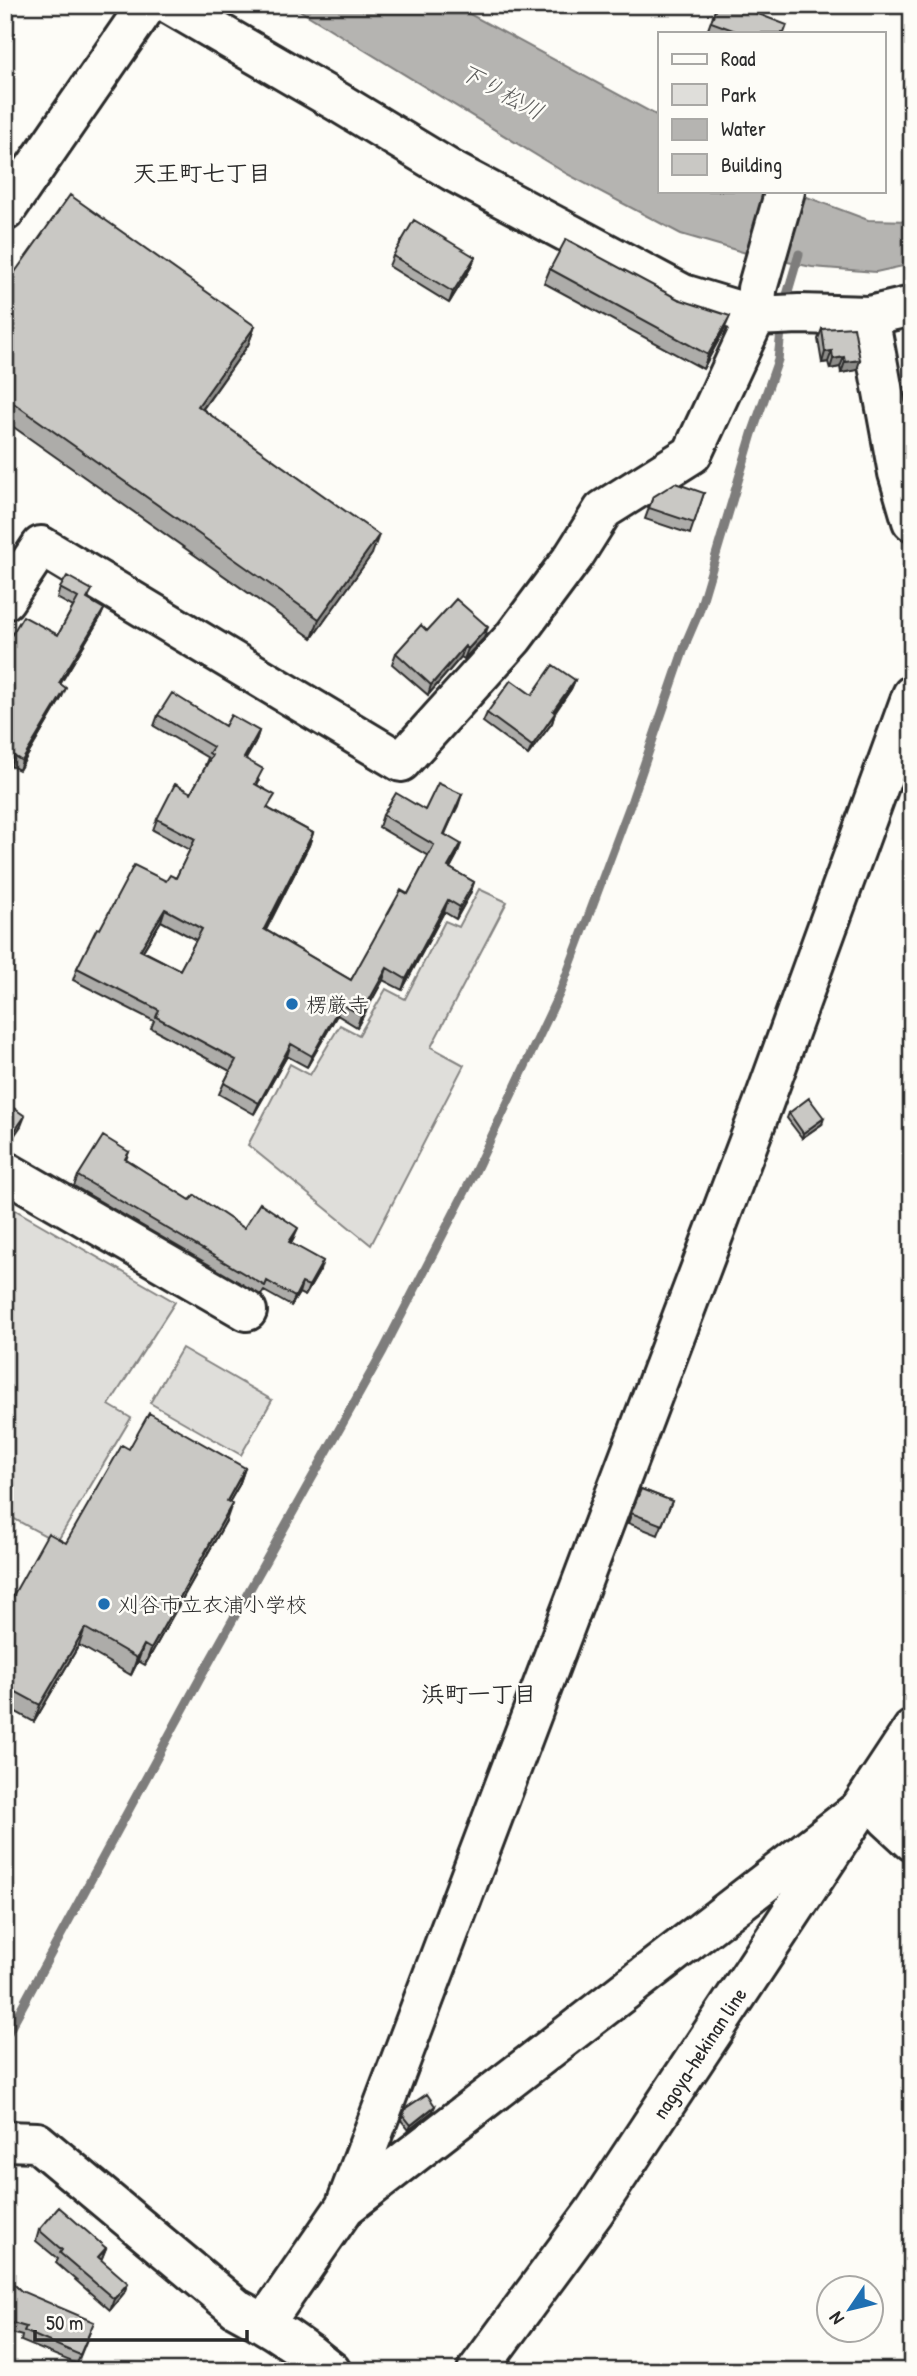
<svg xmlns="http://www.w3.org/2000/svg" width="917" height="2376" font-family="'Patrick Hand','Klee One',sans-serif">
  <rect width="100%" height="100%" fill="#fdfcf7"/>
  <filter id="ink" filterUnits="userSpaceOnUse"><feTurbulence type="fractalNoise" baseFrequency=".0143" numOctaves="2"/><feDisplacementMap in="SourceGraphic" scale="14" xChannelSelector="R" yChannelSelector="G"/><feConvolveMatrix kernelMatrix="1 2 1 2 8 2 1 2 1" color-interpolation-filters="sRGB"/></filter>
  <g filter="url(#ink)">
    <path fill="#dfdeda" stroke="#858482" stroke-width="2" d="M479,889l28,13 -76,145 33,18 -93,180 -123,-100 42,-81 20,11 30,-50 19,10 27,-46 19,10 40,-78 14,6z
      M5,1204l170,98 -66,103 22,13 -74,124 -52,-28z
      M182,1348l90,52 -31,55 -91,-52z"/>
    <path fill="#b5b4b1" stroke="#7e7d7b" stroke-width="2" d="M291,5h162l207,112v74h131l77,29 44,1v43l-36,8 -64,-5 -59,-12 -72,-21 -114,-60z"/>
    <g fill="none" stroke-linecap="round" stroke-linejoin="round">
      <path stroke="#7e7d7b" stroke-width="9" d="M784,305l15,-51
        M5,2038l198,-365 180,-322 90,-175 87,-184 72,-192 55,-160 12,-28 53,-178 26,-74 4,-38"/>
      <defs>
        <path id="minor" d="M171,5l167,97 114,69 231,123 73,22 43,-2 70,2 43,-10
          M5,211l142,-206
          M869,316l29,157 14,48
          M5,600l36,-54 360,216 112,-124 61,-82 29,-46 89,-56 64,-138 1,-27 28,-98
          M5,1171l242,140
          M912,1783l-25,35 25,23
          M5,2141l32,1 199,166c34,18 65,38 95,63
          M345,2207l418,-1103 149,-409
          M265,2323l80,-116 510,-394"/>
        <g id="major">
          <path id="s1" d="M477,2371l117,-159 318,-482"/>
        </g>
      </defs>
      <use href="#minor" stroke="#2b2b2b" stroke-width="44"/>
      <use href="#major" stroke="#2b2b2b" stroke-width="44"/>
      <use href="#minor" stroke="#fdfcf7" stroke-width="38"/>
      <use href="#major" stroke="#fdfcf7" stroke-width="38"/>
    </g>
    <path fill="#adaca9" stroke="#2b2b2b" stroke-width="2" fill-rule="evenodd" d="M717,5l67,28h-74l-3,-1z
      M393,256l82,1 -4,10 -22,36 -60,-37z
      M550,269l128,30 46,31 -21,39 -159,-86z
      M5,286l250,40 -7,19 -45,64 169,145 -60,84 -307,-217z
      M822,329l35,41 -16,3 -1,-6 -10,2 -2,-7 -6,1 -4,-24z
      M704,493l-14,41 -45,-15 8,-22z
      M60,588l28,12 16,9 -4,9 -40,66 2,13 -43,73 -8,-4 -6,8v-128l53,-11 15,-28 -16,-9z
      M427,631l57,7 -20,21 -3,-2 -33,38 -36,-31 4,-11z
      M575,680l-4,9 -16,24 -3,10 -24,32 -45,-33 4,-9z
      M158,715l101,16 -4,12 -9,16 13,22 -2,4 12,24 44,24 -4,12 -43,85 85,50 57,-86 20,-38 -49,-29 4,-12 42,-5 37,-16 -17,40 12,21 -7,13 24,14 -4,12 -14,25 -12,-7 -42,78 -19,-10 -26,47 -20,-12 -30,52 -20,-11 -33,58 -35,-20 5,-11 6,-12 -79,-43 3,-7 -81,-41 4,-12 23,-39 66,-48 10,-3 14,-28 -37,-20 4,-11 34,-26 15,-27 -1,-1 3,-7 -54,-32zM161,921l35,19 -16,30 -37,-19z
      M789,1113l33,11 -20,14 -15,-20z
      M129,1152l-3,8 64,40 54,28 50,9 -3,6 29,27 -15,26 -6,-3 -8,13 -27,-15 -3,4 -187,-109 4,-10z
      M129,1449l116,19 -6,17 -10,17 -3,19 -81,144 -7,-4 -7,14 -52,-30 -45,77 -29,-16v-96l61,-67z
      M641,1489l31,12 -14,34 -30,-12z
      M406,2108l27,3 -24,19 -8,-10z
      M39,2230l67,18 -5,12 23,33 -14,17 -54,-47 2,-4 -22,-18z
      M5,2276l16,15 69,41 -13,32 -56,-23 1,-5 -17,-5z"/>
    <path fill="#8d8c89" stroke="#2b2b2b" stroke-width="2" d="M475,257l-4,10 -22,36 4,-11z
      M730,316l-6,14 -21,39 5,-14z
      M255,326l-7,19 -57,80 7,-19z
      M832,351l-4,11 -6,1 3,-11z
      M844,357l-4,10 -10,2 3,-10z
      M860,360l-3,10 -16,3 4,-11z
      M379,535l-7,19 -60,84 7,-19z
      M104,609l-4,9 -45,75 4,-10z
      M488,627l-4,11 -20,21 4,-10z
      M465,646l-4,11 -33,38 3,-10z
      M575,680l-4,9 -22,31 4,-9z
      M66,688l-4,9 -43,73 3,-9z
      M555,713l-3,10 -24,32 4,-9z
      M259,731l-4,12 -16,27 5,-12z
      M14,756l-3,10 -6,8v-5z
      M462,794l-4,12 -19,39 5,-11z
      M313,833l-4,12 -49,96 4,-12z
      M461,844l-4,11 -13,24 4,-12z
      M474,882l-4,12 -14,25 4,-12z
      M448,900l-4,12 -42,78 4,-11z
      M165,909l-4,12 -25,41 4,-12z
      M387,968l-4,12 -26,47 4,-12z
      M341,1004l-4,11 -30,52 5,-11z
      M291,1044l-4,12 -33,58 5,-11z
      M25,1116l-4,10 -16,23v-9z
      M824,1118l-2,6 -20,14 1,-5z
      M298,1228l-4,9 -9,14 4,-9z
      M323,1261l-3,9 -15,26 4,-10z
      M302,1283l-3,10 -8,13 4,-9z
      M245,1468l-6,17 -18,32 6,-16z
      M232,1504l-6,17 -81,144 6,-16z
      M85,1628l-6,17 -45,77 6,-17z
      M144,1645l-6,16 -7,14 6,-17z
      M435,2106l-2,5 -24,19 2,-5z
      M106,2248l-4,10 -8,9 4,-10z
      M128,2283l-4,10 -14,17 4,-11z"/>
    <path fill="#c9c8c4" stroke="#2b2b2b" stroke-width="2" fill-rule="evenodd" d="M717,5h18l52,20 -3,8h-43l-30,-11z
      M70,195l185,131 -57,80 181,129 -60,84 -314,-222v-111z
      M414,220l61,37 -22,35 -60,-36z
      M566,239l112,60 52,17 -22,39 -158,-86z
      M854,327l6,33 -15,2 -1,-5 -11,2 -1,-8 -7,1 -3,-23z
      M675,483l29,10 -10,30 -45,-15 4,-11z
      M67,576l25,14 -5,9 17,10 -45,74 7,5 -44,73 -8,-5 -9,13v-123l18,-30 35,19 20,-37 -18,-10z
      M456,599l32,28 -20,22 -3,-3 -34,39 -35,-32 25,-28 6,6z
      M553,665l22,15 -22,31 2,2 -23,33 -45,-33 24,-33 21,15z
      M172,693l53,33 6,-11 28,16 -15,27 19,11 -8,15 20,11 -8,13 46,25 -49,96 87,51 50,-90 7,4 26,-49 -51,-30 13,-22 29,17 13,-27 24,11 -18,40 17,10 -13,23 26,15 -14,25 -12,-7 -42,79 -19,-11 -26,47 -20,-11 -29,52 -21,-12 -32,59 -35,-20 12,-23 -80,-43 3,-7 -82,-42 20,-40 3,1 34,-64 32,16 4,-6 6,3 19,-39 -38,-20 18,-35 16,9 21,-38 -3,-2 4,-6 -55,-32zM165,909l37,20 -22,41 -40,-20z
      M809,1098l15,20 -21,15 -14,-20z
      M5,1102l20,14 -16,23 -4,1z
      M103,1136l26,16 -4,7 65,41 5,-5 49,33 16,-25 38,25 -9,14 34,19 -14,25 -7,-3 -7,14 -28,-16 -2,5 -187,-110z
      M149,1413l96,55 -18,33 5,3 -81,145 -7,-4 -7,13 -52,-30 -45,77 -35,-19v-76l43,-77 18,10 56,-98 7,4z
      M641,1489l31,12 -10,24 -31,-12z
      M427,2094l8,12 -24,19 -8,-10 3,-7z
      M59,2207l47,41 -8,9 30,26 -14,16 -54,-46 2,-3 -23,-20z
      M5,2276l16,15 73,31 -14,33 -56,-24 2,-4 -21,-6z"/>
  </g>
  <g fill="#1f6fb2" stroke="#fdfcf7" stroke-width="2.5">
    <circle cx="292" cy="1004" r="7"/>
    <circle cx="104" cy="1604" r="7"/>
  </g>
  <g text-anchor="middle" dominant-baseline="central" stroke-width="5" stroke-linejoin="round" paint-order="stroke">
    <g font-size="21" fill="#2b2b2b" stroke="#fdfcf7" text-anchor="start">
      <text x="306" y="1004">楞厳寺</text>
      <text x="118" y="1604">刈谷市立衣浦小学校</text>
    </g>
    <g font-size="21" fill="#2b2b2b" stroke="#fdfcf7">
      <text stroke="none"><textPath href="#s1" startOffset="388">nagoya-hekinan line</textPath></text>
    </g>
    <g font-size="23" font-style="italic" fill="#5b5b5a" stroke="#fdfcf7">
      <text transform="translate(502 91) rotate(29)">下り松川</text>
    </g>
    <g font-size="23" font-weight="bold" fill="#2b2b2b" stroke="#fdfcf7">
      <text x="202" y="172">天王町七丁目</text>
      <text x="479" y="1693">浜町一丁目</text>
    </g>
  </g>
  <rect width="917" height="2376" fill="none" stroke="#fdfcf7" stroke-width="28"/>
  <rect x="14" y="14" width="889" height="2348" fill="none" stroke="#2b2b2b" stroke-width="2.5" filter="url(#ink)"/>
  <rect x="658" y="32" width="228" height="161" fill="#fdfcf7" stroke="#a9a8a5" stroke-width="2"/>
  <rect x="672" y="54" width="35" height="10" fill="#fdfcf7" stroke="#a9a8a5" stroke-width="2"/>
  <text x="721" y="66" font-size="21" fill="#2b2b2b">Road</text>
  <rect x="672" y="84" width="35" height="21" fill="#dfdeda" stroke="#a9a8a5" stroke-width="2"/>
  <text x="721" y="102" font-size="21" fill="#2b2b2b">Park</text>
  <rect x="672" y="119" width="35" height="21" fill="#b5b4b1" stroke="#a9a8a5" stroke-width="2"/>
  <text x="721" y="136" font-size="21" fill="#2b2b2b">Water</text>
  <rect x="672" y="154" width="35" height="21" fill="#c9c8c4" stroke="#a9a8a5" stroke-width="2"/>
  <text x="721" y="172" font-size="21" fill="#2b2b2b">Building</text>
  <g transform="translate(850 2309) rotate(235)"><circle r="33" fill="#fdfcf7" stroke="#a9a8a5" stroke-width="2"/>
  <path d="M0-5L12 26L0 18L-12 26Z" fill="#1f6fb2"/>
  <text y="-10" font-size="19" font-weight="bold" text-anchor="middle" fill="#2b2b2b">N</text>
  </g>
  <path d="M35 2330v10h212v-10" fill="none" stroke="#2b2b2b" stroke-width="3.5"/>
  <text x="46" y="2330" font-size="21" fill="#2b2b2b" stroke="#fdfcf7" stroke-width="5" paint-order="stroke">50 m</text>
</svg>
